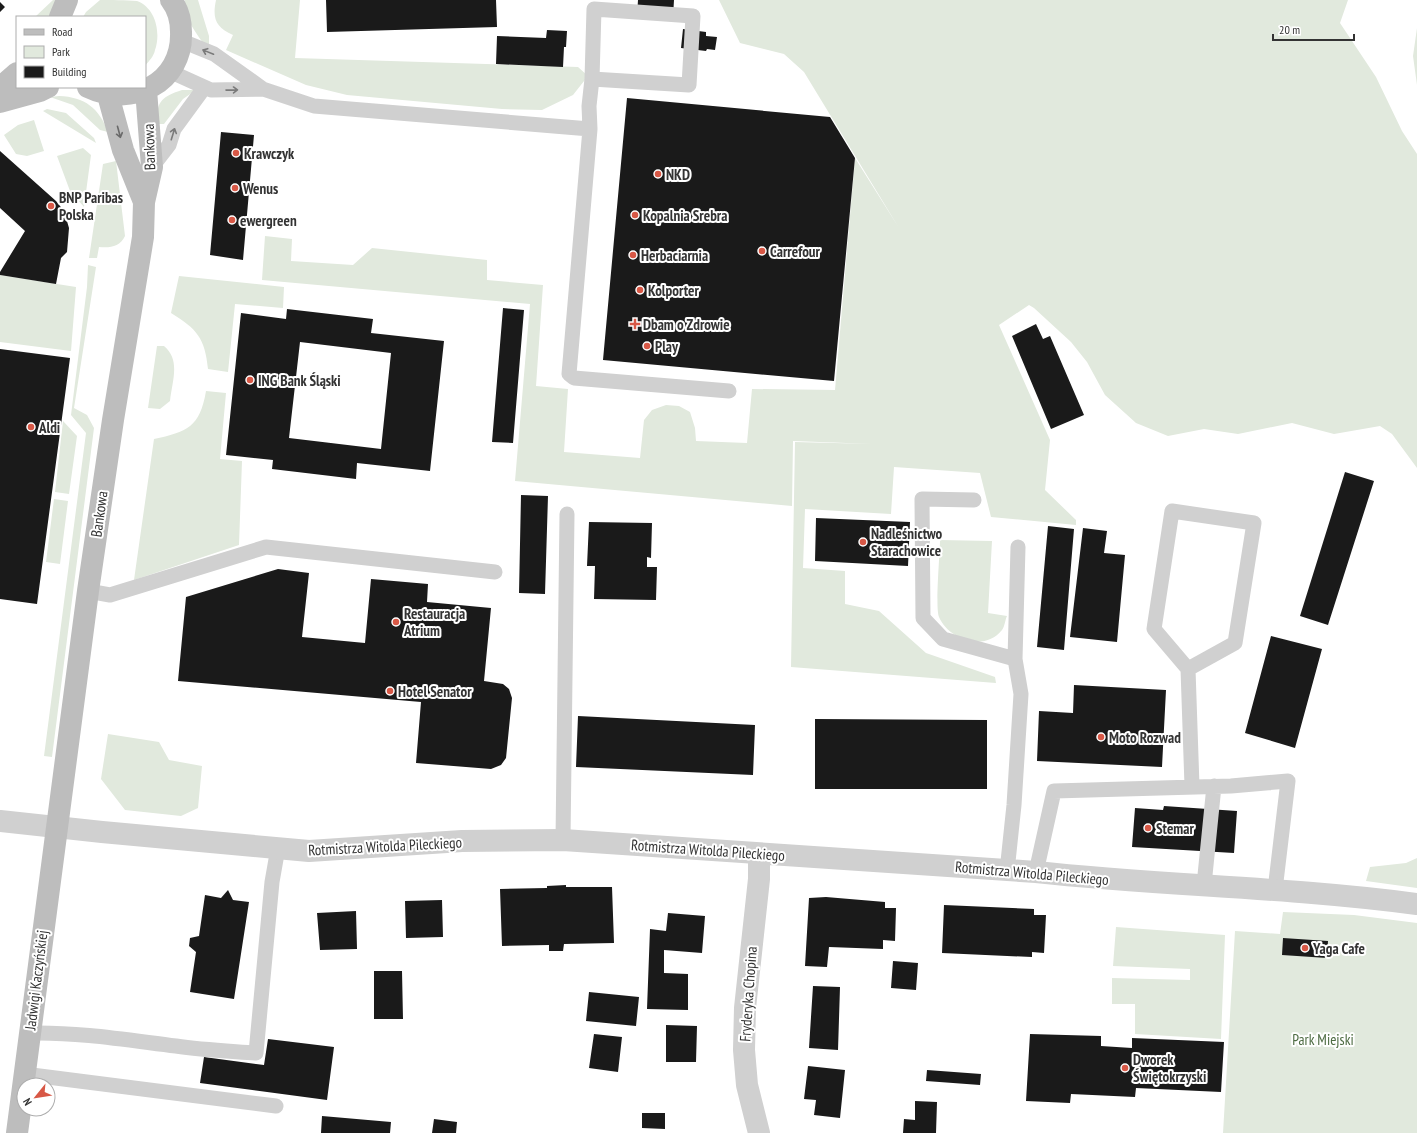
<svg xmlns="http://www.w3.org/2000/svg" width="1417" height="1133" font-family="'PT Sans Narrow',sans-serif">
  <rect width="100%" height="100%" fill="#fff"/>
  <path fill="#e1e9dd" d="M53,0h3l-7,17h-14z
    M100,0c10,0 27,0 37,1 19,7 24,32 18,49 -1,6 -6,11 -10,16v-49h-62l3,-5z
    M185,0h13l11,36v8l-6,-1c-10,-15 -19,-25 -18,-43z
    M216,0h84l-5,58 283,9 10,9 -15,19 -31,15 -40,-1 -155,-14 -41,-10 -80,-35 7,-15c-17,-8 -21,-16 -17,-35z
    M719,0h629l-8,23 36,54 26,54 15,23v314l-25,-34 -12,-8 -46,8 -42,-11 -54,11 -34,-5 -36,7 -32,-13 -31,-28 -18,-33 -16,-20 -37,-34 -5,-3 -30,20 51,115 -5,50 31,30v5l-85,-8 -11,-44 -86,-6 -3,47 -86,-5 -2,59 42,3v33l34,7 47,42 69,24 1,6 -205,-16 4,-225 78,2 -80,-3 -1,65 -277,-25 15,-177 -268,-24 3,-44 27,3 -1,22 62,4 19,-17 115,12v20l56,5 -7,101 32,3 -4,63 76,6 4,-38 8,-10 14,-5 13,1 11,6 5,16 1,13 51,2 5,-54 83,1 20,-232 44,70 -95,-156 -20,-18 -44,-11z
    M1417,28v57l-4,-29z
    M182,90h14l-13,9 -19,25h-7c-1,-22 4,-27 25,-34z
    M59,96c26,1 40,12 49,36l-8,-2 -27,-25 -23,-8z
    M47,109l19,4 28,25 2,5 -53,-32z
    M34,120l10,31 -17,5 -11,-2 -12,-19 14,-10z
    M83,148l8,7 -7,52 -14,-16 -13,-35z
    M116,161l9,75c-5,11 -15,12 -26,11l-2,11h-8l14,-94z
    M88,265l8,2 -22,141 13,7 7,13 -42,329 -8,-1 42,-323 -15,-18 16,-128z
    M0,275l76,12 -5,64 -71,-9z
    M179,276l105,11 -1,21 -48,-4 -7,68 -20,-3c-3,-31 -11,-40 -37,-56z
    M157,346h7c17,14 8,35 6,55l-10,8 -12,-1z
    M206,391l20,2 -6,66 22,2 -3,84 -105,35 20,-141c33,-7 46,-12 52,-48z
    M63,421l14,15 -8,58 -14,-2z
    M54,499l14,2 -8,63 -14,-2z
    M940,540l52,1 -4,72 19,3c-2,4 -2,10 -5,14 -17,22 -53,10 -63,-13 -4,-10 1,-63 1,-77z
    M108,734l51,8 10,18 33,6 -4,42 -17,8 -56,-6 -24,-31z
    M1417,858v30l-51,-7 4,-14 36,-4z
    M1283,912l71,3 63,8v210h-194l12,-202 45,3z
    M1116,927l109,8 -4,104 -86,-5v-30h-23v-26l78,2v-11l-77,-3z"/>
  <path fill="#1a1a1a" fill-rule="evenodd" d="M326,0h170l1,27 -170,5z
    M638,0h36l-1,17 -36,-2z
    M0,2l5,5 -5,5z
    M683,29l23,3v4l11,1 -2,13 -8,-1 -1,2 -25,-3z
    M547,30l20,1 -1,16h-2l-1,20 -67,-3 1,-28 49,2z
    M627,98l203,19 25,41 -21,223 -231,-21z
    M221,132l33,3 -11,125 -33,-5z
    M0,151l56,50 8,10 5,17 -2,24 -6,6 -5,26 -56,-9v-3l25,-41 -25,-23z
    M503,308l21,2 -11,133 -21,-1z
    M287,309l86,10 -2,14 73,8 -14,130 -73,-8 -1,16 -84,-10 1,-9 -47,-5 15,-142 45,6zM300,342l91,11 -10,96 -92,-11z
    M1036,324l7,15 7,-3 34,79 -33,14 -39,-93z
    M0,349l70,9 -33,246 -37,-5z
    M1345,472l29,9 -46,144 -28,-9z
    M521,495l27,1 -3,98 -26,-1z
    M816,518l94,4 -2,44 -93,-5z
    M589,522l63,1 -1,35 -4,-1v10h10l-1,33 -62,-1 1,-33h-8z
    M1048,526l26,3 -10,121 -27,-3z
    M1083,528l24,3 -3,22 21,2 -8,87 -47,-5z
    M278,569l31,4 -7,64 63,6 6,-64 57,5 -1,18 64,6 -7,73 19,3 6,5 3,9 -6,60 -5,7 -10,4 -75,-6 5,-61 -243,-21 8,-84z
    M1271,636l51,13 -27,99 -50,-15z
    M1074,685l92,5 -4,77 -125,-6 2,-50 34,2z
    M578,716l177,9 -2,50 -177,-8z
    M815,719l172,1v69h-172z
    M1164,806l73,5 -3,42 -102,-6 3,-39 28,2z
    M566,885v2h46l2,56 -50,1 -1,7h-14v-6l-47,1 -2,-57 47,-1v-2z
    M228,890l5,10 16,2 -15,97 -44,-7 6,-40 -7,-6 1,-8 9,-2 6,-41 16,3z
    M826,897l59,5v6h11l-1,33 -12,-1v9l-54,-2 -2,20 -22,-1 4,-68z
    M442,900l1,37 -37,1 -1,-37z
    M944,905l90,4v6h12l-2,38 -12,-1v5l-90,-4z
    M356,911l1,38 -37,1 -3,-37z
    M668,913l37,3 -3,37 -38,-3v23l24,1v36l-41,-1 3,-80 16,2z
    M1283,938l45,3 -1,17 -45,-3z
    M893,961l25,2 -2,27 -25,-2z
    M374,971h28l1,48h-29z
    M813,986l27,1 -2,63 -29,-2z
    M589,992l50,5 -3,29 -50,-5z
    M666,1025l31,1 -1,36h-30z
    M594,1034l28,3 -4,35 -29,-4z
    M1030,1034l71,2v10l31,2v-10l92,4 -3,50 -85,-4 -1,9 -64,-3 -1,9 -44,-2z
    M268,1039l66,8 -7,53 -127,-17 4,-26 60,8z
    M808,1066l37,4 -5,48 -26,-3 2,-15 -12,-1z
    M927,1070l54,4 -1,11 -54,-4z
    M915,1101l22,1 -1,31h-33l1,-14 11,1z
    M642,1113h23v16l-23,-1z
    M322,1116l69,6 -1,11h-69z
    M434,1119l23,3 -1,11h-24z"/>
  <g fill="none" stroke-linecap="round" stroke-linejoin="round">
    <path stroke="#d0d0d0" stroke-width="15" d="M182,41l32,13 49,35 51,17 276,23 -21,245 5,4 155,13
      M169,71l42,19 52,-1
      M590,129l-1,-23 3,-27 2,-70 99,7 -4,69 -97,-6
      M152,167l17,-22 5,-16 30,-41
      M974,500l-52,-1 1,119 20,21 72,20 6,35 -7,111 -7,66
      M88,591l22,4 156,-48 229,25
      M1015,659l3,-112
      M1188,669l-34,-40 18,-118 82,12 -19,120 -47,26 4,117
      M563,840l4,-326
      M1036,872l18,-81 177,-5 57,-5 -13,109
      M1204,885l10,-99
      M30,1033c49,-1 97,7 146,13 26,4 53,5 80,7l16,-171 6,-34
      M24,1074l252,32"/>
    <path stroke="#d0d0d0" stroke-width="22" d="M0,821l102,11 207,19 153,-10 101,-1 473,32c127,14 255,15 381,32
      M759,854v25l-14,129 -1,42 3,35 12,48"/>
    <path stroke="#bdbdbd" stroke-width="22" d="M60,17l7,-17
      M88,87c44,21 95,-4 93,-55 0,-11 -3,-23 -10,-32
      M0,88l17,-15
      M108,95l15,55 21,52
      M0,102l40,-11 8,-4
      M17,1133l71,-542 25,-171 30,-183 1,-35 8,-35 -6,-77"/>
  </g>
  <defs><path id="oneway-shaft" d="M-6 0H5M1.5-3L5.5 0L1.5 3" fill="none" stroke-width="1.6" stroke-linecap="round" stroke-linejoin="round"/></defs>
  <g stroke="#7a7a7a">
    <use href="#oneway-shaft" transform="translate(208 52) rotate(-158)"/>
    <use href="#oneway-shaft" transform="translate(232 90) rotate(-1)"/>
    <use href="#oneway-shaft" transform="translate(173 134) rotate(-73)"/>
  </g>
  <use stroke="#6a6a6a" href="#oneway-shaft" transform="translate(119 132) rotate(75)"/>
  <g fill="#d85846" stroke="#fff" stroke-width="1.5">
    <circle cx="236" cy="153" r="4"/>
    <circle cx="658" cy="174" r="4"/>
    <circle cx="235" cy="188" r="4"/>
    <circle cx="51" cy="206" r="4"/>
    <circle cx="635" cy="215" r="4"/>
    <circle cx="232" cy="220" r="4"/>
    <circle cx="762" cy="251" r="4"/>
    <circle cx="633" cy="255" r="4"/>
    <circle cx="640" cy="290" r="4"/>
    <path d="M633 318h4v4h4v4h-4v4h-4v-4h-4v-4h4z"/>
    <circle cx="647" cy="346" r="4"/>
    <circle cx="250" cy="380" r="4"/>
    <circle cx="31" cy="427" r="4"/>
    <circle cx="863" cy="542" r="4"/>
    <circle cx="396" cy="622" r="4"/>
    <circle cx="390" cy="691" r="4"/>
    <circle cx="1101" cy="737" r="4"/>
    <circle cx="1148" cy="828" r="4"/>
    <circle cx="1305" cy="948" r="4"/>
    <circle cx="1125" cy="1068" r="4"/>
  </g>
  <g text-anchor="middle" dominant-baseline="central" stroke-width="4" stroke-linejoin="round" paint-order="stroke">
    <g font-size="15" fill="#333" stroke="#fff">
      <text transform="translate(149 147) rotate(-92)">Bankowa</text>
      <text transform="translate(99 514) rotate(-82)">Bankowa</text>
      <text transform="translate(385 846) rotate(-3)">Rotmistrza Witolda Pileckiego</text>
      <text transform="translate(708 850) rotate(4)">Rotmistrza Witolda Pileckiego</text>
      <text transform="translate(1032 873) rotate(5)">Rotmistrza Witolda Pileckiego</text>
      <text transform="translate(36 980) rotate(-83)">Jadwigi Kaczyńskiej</text>
      <text transform="translate(748 994) rotate(-86)">Fryderyka Chopina</text>
    </g>
    <g font-size="15" font-weight="bold" fill="#333" stroke="#fff" text-anchor="start">
      <text x="244" y="153">Krawczyk</text>
      <text x="666" y="174">NKD</text>
      <text x="243" y="188">Wenus</text>
      <text x="59" y="197">BNP Paribas<tspan x="59" dy="17">Polska</tspan></text>
      <text x="643" y="215">Kopalnia Srebra</text>
      <text x="240" y="220">ewergreen</text>
      <text x="770" y="251">Carrefour</text>
      <text x="641" y="255">Herbaciarnia</text>
      <text x="648" y="290">Kolporter</text>
      <text x="643" y="324">Dbam o Zdrowie</text>
      <text x="655" y="346">Play</text>
      <text x="258" y="380">ING Bank Śląski</text>
      <text x="39" y="427">Aldi</text>
      <text x="871" y="533">Nadleśnictwo<tspan x="871" dy="17">Starachowice</tspan></text>
      <text x="404" y="613">Restauracja<tspan x="404" dy="17">Atrium</tspan></text>
      <text x="398" y="691">Hotel Senator</text>
      <text x="1109" y="737">Moto Rozwad</text>
      <text x="1156" y="828">Stemar</text>
      <text x="1313" y="948">Yaga Cafe</text>
      <text x="1133" y="1059">Dworek<tspan x="1133" dy="17">Świętokrzyski</tspan></text>
    </g>
    <g font-size="15" fill="#4e6c43" stroke="#fff">
      <text x="1323" y="1039">Park Miejski</text>
    </g>
  </g>
  <rect x="16" y="16" width="130" height="72" fill="#ffffff" stroke="#adadad"/>
  <rect x="24" y="29" width="20" height="6" fill="#bdbdbd" stroke="#adadad"/>
  <text x="52" y="36" font-size="12" fill="#333333">Road</text>
  <rect x="24" y="46" width="20" height="12" fill="#e1e9dd" stroke="#adadad"/>
  <text x="52" y="56" font-size="12" fill="#333333">Park</text>
  <rect x="24" y="66" width="20" height="12" fill="#1a1a1a" stroke="#adadad"/>
  <text x="52" y="76" font-size="12" fill="#333333">Building</text>
  <g transform="translate(36 1097) rotate(240)"><circle r="19" fill="#ffffff" stroke="#adadad"/>
  <path d="M0-3L7 15L0 10L-7 15Z" fill="#d85846"/>
  <text y="-6" font-size="11" font-weight="bold" text-anchor="middle" fill="#333333">N</text>
  </g>
  <path d="M1273 34v6h81v-6" fill="none" stroke="#333333" stroke-width="2"/>
  <text x="1279" y="34" font-size="12" fill="#333333" stroke="#ffffff" stroke-width="3" paint-order="stroke">20 m</text>
</svg>
